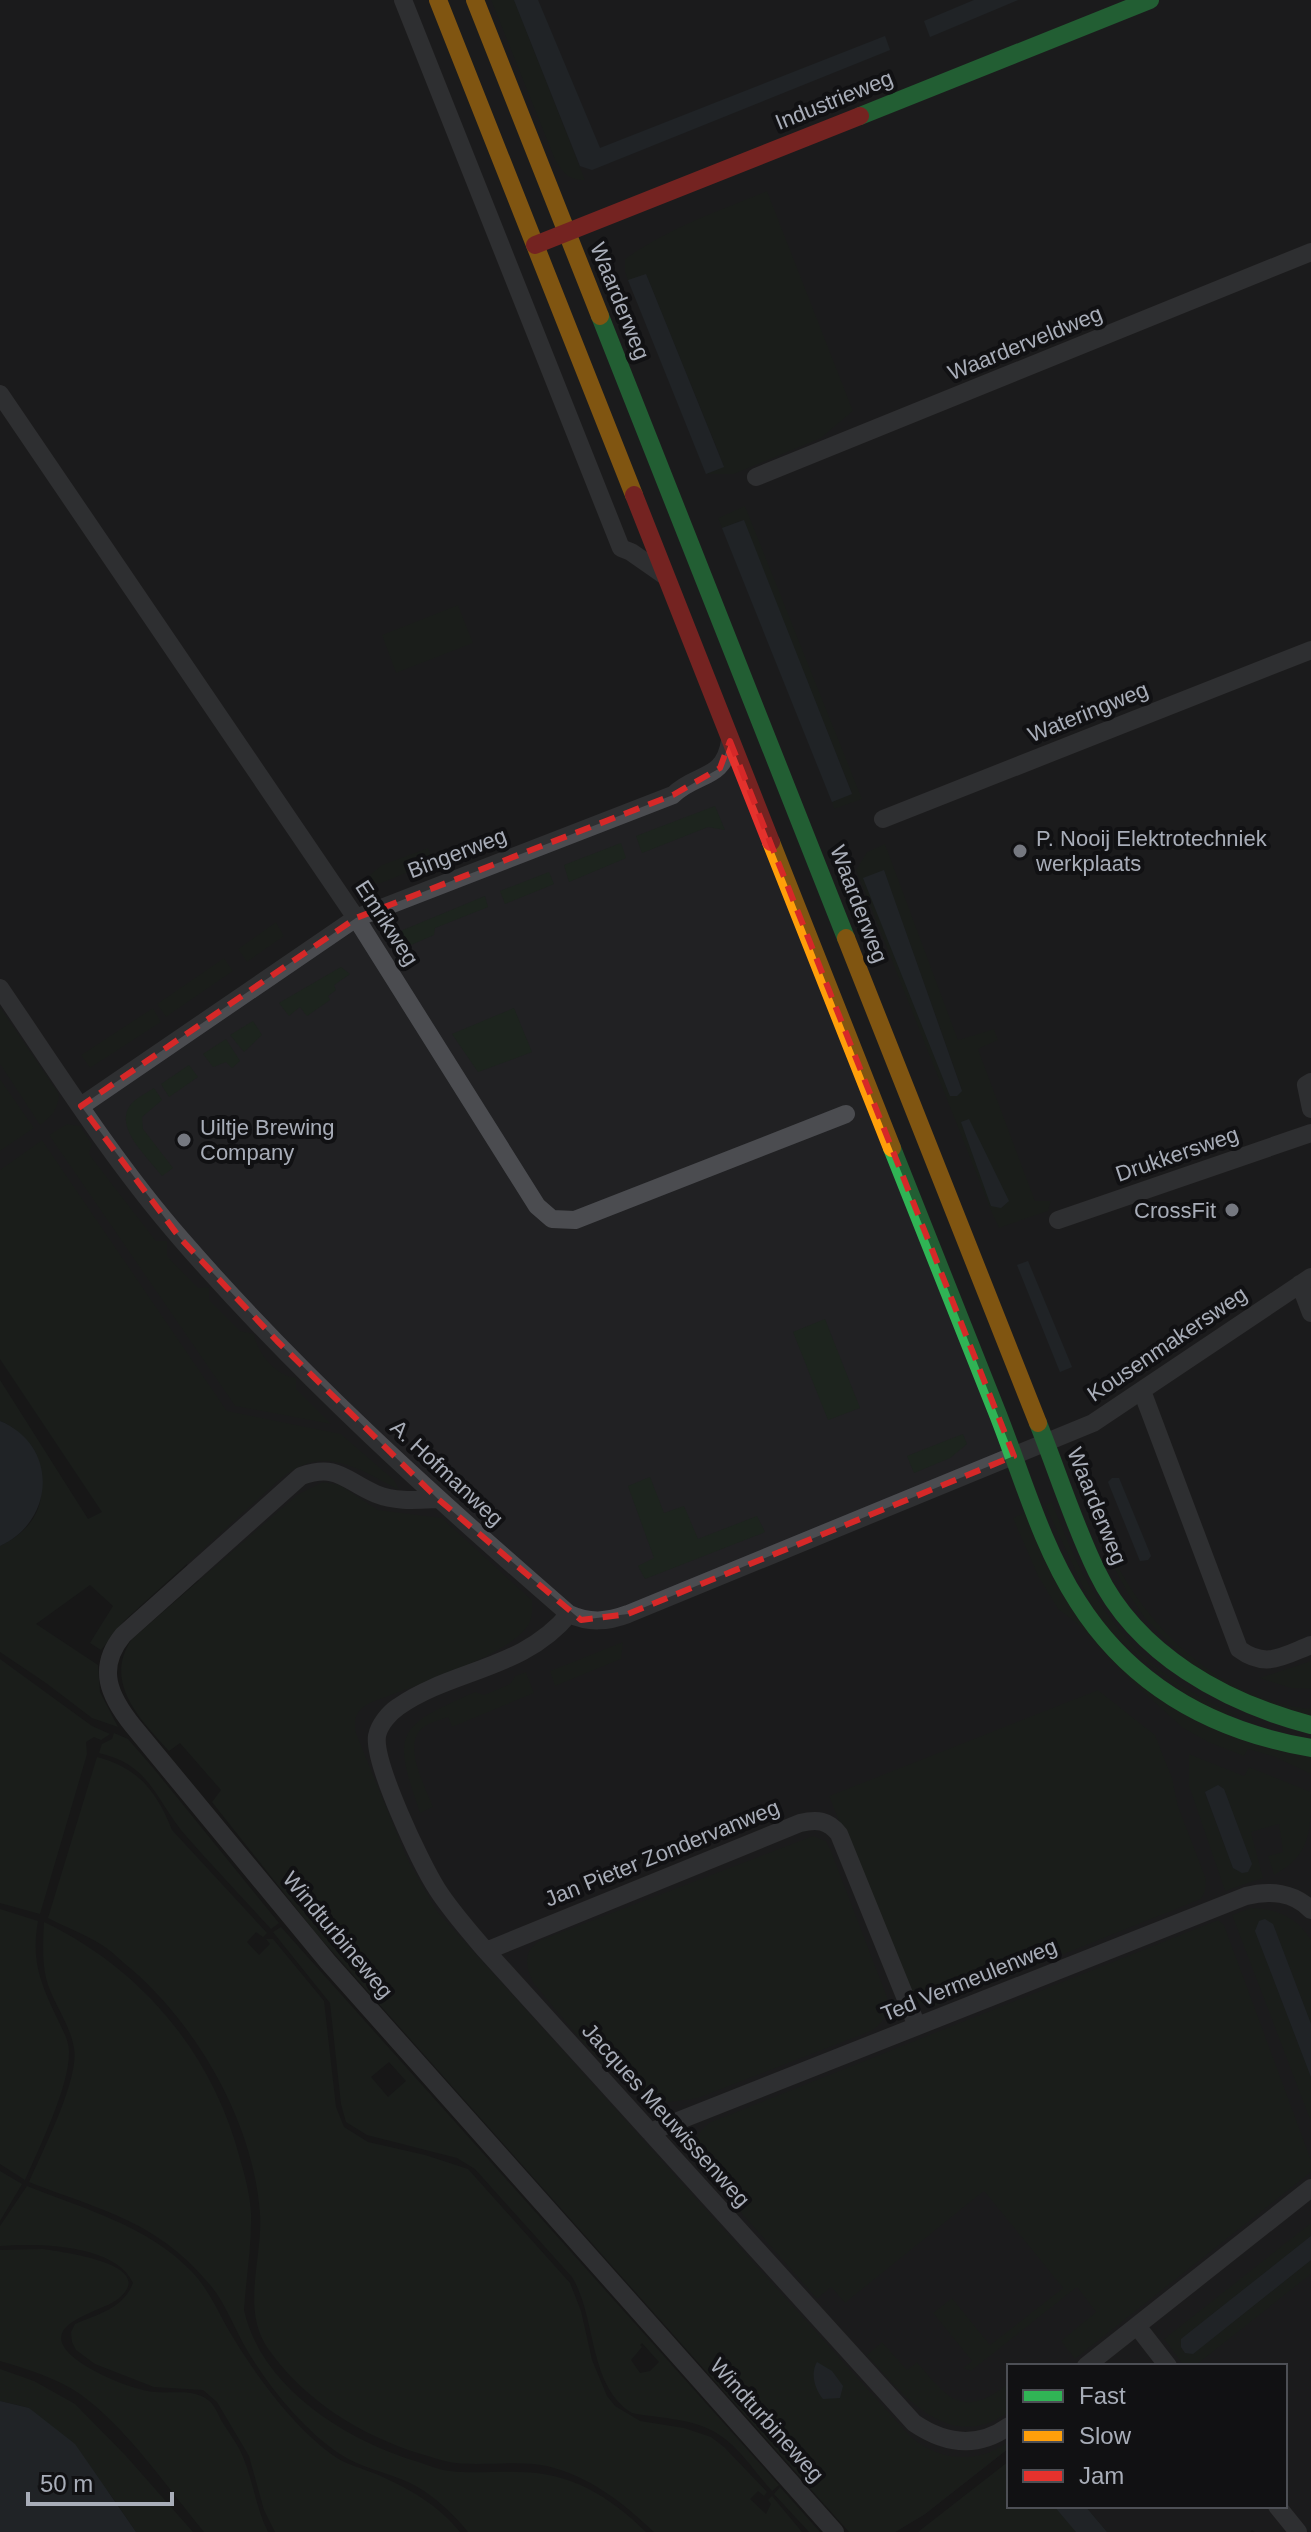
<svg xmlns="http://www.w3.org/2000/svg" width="1311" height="2532" font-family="Helvetica,sans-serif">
  <rect width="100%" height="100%" fill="#171717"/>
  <path fill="#212123" d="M0,0h1311v2532h-56l-3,-2 -2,2h-143l-22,-26h200v-140h-276v82l-84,66 -30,18 -495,-538 -162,-447 -39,34 -70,-96 -129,-189z"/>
  <path fill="#1d241e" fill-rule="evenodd" d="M491,0h23l71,180c-17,0 -21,-6 -30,-20z
    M767,191l86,220 -32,27 -87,36h-28l18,-8 -78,-192 -18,6 -3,-8v-13c43,-31 93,-48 142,-68z
    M745,506l117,293 -28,10 -2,-7 20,-9 -109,-273 -21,8 -4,-10z
    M458,605l15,38 -77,30 -14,-38z
    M715,806l10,24 -17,-3 -66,26 -6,-17z
    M621,843l5,15 -57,24 -5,-17z
    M885,844l73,196 36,-11 4,11 -20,9 57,152h16l-3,10 -49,17 -7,-15 -136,-343 11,-18zM884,871l78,219 -5,6 -93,-218z
    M428,848l6,14 -53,21 -22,1 23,-19z
    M549,872l5,12 -49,20 -5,-13z
    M485,896l3,11 -53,21 -1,7 -37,16 -2,-12 8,-9z
    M276,922l8,14 -37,26 -9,-13z
    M224,958l9,13 -67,46 -9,-13z
    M341,967l9,7 -16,11 2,5 -8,6 2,4 -23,16 -7,-9 -11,9 -10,-13z
    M0,1007l59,87c-1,15 -6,22 -19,31l-40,-61z
    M153,1008l8,14 -71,46 -9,-13z
    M514,1008l18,44 -54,20 -26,-38z
    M253,1021l9,14 -18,17 -14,-17z
    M226,1039l14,22 -8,7 -6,-6 -13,5 -10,-13z
    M189,1065l9,12 -29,20 -8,-13z
    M0,1079l34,49 -34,23z
    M154,1088l8,12 -20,17 1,12 30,39 -11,8c-13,-18 -51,-50 -30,-73 6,-6 16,-11 22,-15z
    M67,1124l13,2 12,18 -3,10 67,87h11v15l31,32 11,-1v13l31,31 14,3c3,19 23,42 42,44v11l35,35 -96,-18 -186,-271z
    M42,1140l185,271 114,23 53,46 5,10c-44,-23 -77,-47 -121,-9l-154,140 -23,29 -11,-7 23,-37 -23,-21 -54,39 62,41 2,27 18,35 -26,-9 -46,-35 -46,-31v-106c40,-20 50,-49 34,-90 -6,-17 -17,-28 -34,-35v-41l88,139 14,-7 -102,-153v-189z
    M825,1319l35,89 -32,12 -35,-88z
    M963,1434l4,10 -17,14 -36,15 -7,-17z
    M650,1477l14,36 20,-7 14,33 59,-23 8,16 -120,47 -7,-13 16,-8 -26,-72z
    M323,1482l17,3 38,25 64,8 90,82c0,9 1,16 -3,24 -19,33 -122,64 -159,79 -13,7 -17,15 -14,30l51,125 30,53 473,525c28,25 69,29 99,5v7l-84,66 -30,18h-46l-535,-601 -102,-129 9,-12 -41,-47 -11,8c-28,-31 -67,-69 -37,-112l165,-144z
    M1087,1491c10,26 19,54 33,79 39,70 109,131 191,139v10l-105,-40 -62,-62 -17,-25 -21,-39 -25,-60z
    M1052,1502c40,106 80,166 186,214l-32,-5 -106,-87 -55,-119z
    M1028,1511l98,158 185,85v20l-36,-17 -27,-8 -4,7 -36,-14 -25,-14 -52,-47 -52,-56 -21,-16 -20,-33 -25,-58z
    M623,1642l-2,17 -66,27 -5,-15z
    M0,1659l92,67 18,8 -9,6 -7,-3 -8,5 1,12 -47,160 -40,-11z
    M1311,1661v28l-20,-1 -32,-10z
    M526,1672l8,21 -82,34 -4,-10c-7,3 -18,5 -24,10 -23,16 1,59 9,80l-13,6c-28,-81 -25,-86 55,-121l9,3 26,-11 5,-8z
    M1098,1690l57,45 17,43 6,28 28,73 -1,13 -4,7 -269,108 -13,-4 -11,-11 -79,-196z
    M114,1733l14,6 26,30 125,154 -8,6c-28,-31 -57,-61 -84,-92 -31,-35 -35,-72 -88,-84l3,-9 10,-5z
    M1189,1754l55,22 5,-9 62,25c0,38 0,64 -37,83l-6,-19 15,-4 -4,-28 -28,8 12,46 -38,13 -36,-105zM1218,1785l6,4 28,75 -4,8 -15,-4 -28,-75z
    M97,1757c41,11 59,33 75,73l95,103 -4,4 -7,-5 -9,10 12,13 11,-11 -4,-5h7l51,62 12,106 8,20 24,15 57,13 43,14 102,114 11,28 11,49 15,36 8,10 25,15 44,7 27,9 13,10 43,45 -3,4 -6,-5 -8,8 16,15 5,-10 -3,-4 4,-4 30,36h-148c-32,-30 -63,-55 -107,-66 -27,-6 -63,0 -91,-3 -11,-1 -24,-6 -35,-9 -59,-18 -116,-53 -152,-104 -29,-40 -6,-91 -9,-136 -6,-90 -62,-188 -130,-246 -9,-7 -18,-17 -28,-23 -17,-11 -37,-18 -54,-27z
    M813,1836l13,5 5,10 56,146c2,16 -3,26 -16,34l-173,67c-14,2 -28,6 -43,2 -37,-9 -95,-86 -121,-116 -9,-18 -12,-33 7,-44z
    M1251,1908c25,0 47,10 60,32v84l-38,-100 -18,7 56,146v45l-79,-207z
    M0,1909l38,12c-7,39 2,61 18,95 5,11 13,24 13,35 1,34 -30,97 -44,129l-25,-16z
    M1218,1920l6,5 87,235v12l-236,187 -14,-18 35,-29 -19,-25 -106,84 -8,-3 9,-7 -39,-48 19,-15 38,47 73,-57 -79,-97 -139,112 -14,-16 -14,12 -119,-135c-7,-17 -2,-32 13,-42z
    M44,1922c98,47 169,132 196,237 5,17 10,36 11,54 1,32 -5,65 -7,97 17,77 100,129 171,151 11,3 23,9 35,10 22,3 46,0 67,1 54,0 92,24 129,60h-178c-15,-19 -38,-40 -60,-50 -22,-10 -49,-15 -68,-28 -35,-23 -72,-68 -93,-104 -12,-20 -21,-46 -36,-64 -53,-65 -108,-75 -182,-104 13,-30 51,-104 45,-134 -4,-25 -22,-46 -28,-70 -4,-18 -3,-37 -2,-56z
    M281,1927l498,558 -7,6c-18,-20 -36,-49 -61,-61 -23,-12 -54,-12 -79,-17 -44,-27 -35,-95 -60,-136l-97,-108 -18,-11 -90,-23 -21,-13 -5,-18 -11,-101 -57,-71zM389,2062l17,19 -18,16 -17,-20zM642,2343l17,19 -9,9 -10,2 -9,-13 11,-13 -2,-2z
    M0,2171l22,13 -22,37z
    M27,2186c57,23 122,40 165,86 19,20 28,45 42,67 25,41 63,92 103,119 11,7 27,11 39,16 34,15 61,30 84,58h-185l-11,-22 -15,-54 -32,-54 -14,-12 -49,-3 -59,-23 -19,-14 -4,-8 -1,-10 4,-8c23,-10 48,-15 58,-41 -17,-39 -96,-40 -133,-37v-20z
    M1311,2223v13l-130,103v8l4,6 8,1 118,-94v14l-116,92h-11l-20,-27z
    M43,2249c18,3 118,15 75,50 -14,12 -76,23 -51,52 15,18 64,39 88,41 17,2 38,-4 53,8 6,4 10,14 13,20 7,12 17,24 22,37 10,24 13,51 25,75h-64c-36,-44 -78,-105 -124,-138 -23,-16 -53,-25 -80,-33v-111z
    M882,2342l25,28 10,-8c32,38 46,57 92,21v29c-60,42 -105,-15 -142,-57z
    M0,2369l34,12 41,23 51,52 67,76h-57l-26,-38 -81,-86 -29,-7z
    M1009,2461v45h76l22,26h-189z
    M780,2487l40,45h-11l-35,-38z"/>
  <path fill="#2a3239" d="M514,0h24l62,148 285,-112 5,14 -298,120 -12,-4z
    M974,0h44l-88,37 -6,-16z
    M646,274l78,193 -18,7 -78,-194z
    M744,520l108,274 -20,8 -110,-274z
    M884,870l78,221 -5,5h-7l-87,-218z
    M969,1119l40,82 -8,7 -10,-2 -30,-84z
    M1028,1261l44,106 -12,5 -43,-107z
    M0,1421c58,24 56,99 0,125z
    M1112,1478h7l32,78 -3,4 -8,1 -32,-79z
    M1218,1785l6,4 28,75 -4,8 -6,1 -9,-5 -28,-76z
    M1265,1919l8,5 38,100v53l-56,-146 4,-10z
    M1311,2236v24l-118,94 -8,-1 -4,-6v-8z
    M817,2362l15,9 11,15 -3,12 -17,1c-8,-10 -13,-25 -6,-37z
    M0,2401l29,7 46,36 61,88h-136z
    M1054,2506h31l22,26h-31z"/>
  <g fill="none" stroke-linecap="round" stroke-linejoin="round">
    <path stroke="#4b4c50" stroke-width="18" d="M403,0l218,548 10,4 33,23
      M0,394l356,524 181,288 15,13 23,1 271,-106
      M756,477l555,-225
      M883,819l428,-169
      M0,988c58,85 113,173 181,251 118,136 252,257 388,375 20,9 38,8 59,0l465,-191 218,-146
      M1311,1082l-5,3 5,24
      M81,1106l275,-188 317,-123c23,-23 51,-14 57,-54
      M1058,1220l253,-87
      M1300,1284l11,29
      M1142,1391l97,258c27,20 44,7 72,-4
      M438,1499c-22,1 -42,3 -62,-5 -31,-13 -38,-31 -75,-18l-178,159c-27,33 -14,61 10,91l195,236 507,570
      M569,1614c-46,56 -117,55 -171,93 -9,6 -19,18 -21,29 -4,27 44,128 60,153 14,22 32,42 49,62l428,472c31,21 63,26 95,3
      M486,1951l314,-128c17,-4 28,-3 39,11l78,192
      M650,2132l596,-236c23,-6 48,-4 65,14
      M1137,2326l31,40
      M1086,2366l225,-178
      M1277,2506l21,26"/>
    <path stroke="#30b455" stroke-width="18" d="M860,116l290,-116
      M600,316l246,622
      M892,1148c35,88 70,176 105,264 25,63 44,133 81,190 54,85 135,129 233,146
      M1038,1423c20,50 36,102 59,149 40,83 129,131 214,153"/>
    <path stroke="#ff9f0a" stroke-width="18" d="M438,0l196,495
      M475,0l125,316
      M771,842l121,306
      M846,938l192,485"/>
    <path stroke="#e5322d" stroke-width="18" d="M535,245l325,-129
      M634,495l137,347"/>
  </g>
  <path d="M0 0H1311V2532H0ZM730,741l284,715 -386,158 -47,6 -143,-121 -161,-158 -97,-103 -99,-132 275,-188 317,-123 47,-27z" fill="#171717" fill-opacity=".55" fill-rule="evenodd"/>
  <path fill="none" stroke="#d62828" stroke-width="6" stroke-dasharray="16 10" stroke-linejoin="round" d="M730,741l284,715 -386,158 -47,6 -143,-121 -161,-158 -97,-103 -99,-132 275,-188 317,-123 47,-27z"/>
  <g fill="#757880" stroke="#111113" stroke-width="3">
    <circle cx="1020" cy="851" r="8"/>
    <circle cx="184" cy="1140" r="8"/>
    <circle cx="1232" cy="1210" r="8"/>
  </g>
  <g text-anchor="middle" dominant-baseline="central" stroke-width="8" stroke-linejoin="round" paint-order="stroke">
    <g font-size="22" fill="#a8adb8" stroke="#111113">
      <text transform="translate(834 100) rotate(-22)">Industrieweg</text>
      <text transform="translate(620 301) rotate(68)">Waarderweg</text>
      <text transform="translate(1025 343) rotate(-22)">Waarderveldweg</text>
      <text transform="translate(1088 712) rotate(-22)">Wateringweg</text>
      <text transform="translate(457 853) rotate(-21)">Bingerweg</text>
      <text transform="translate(859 904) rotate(69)">Waarderweg</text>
      <text transform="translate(387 923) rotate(57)">Emrikweg</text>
      <text transform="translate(1177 1154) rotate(-19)">Drukkersweg</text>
      <text transform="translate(1167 1344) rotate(-34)">Kousenmakersweg</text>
      <text transform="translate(447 1473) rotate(43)">A. Hofmanweg</text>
      <text transform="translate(1097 1506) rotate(68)">Waarderweg</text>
      <text transform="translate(662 1853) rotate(-22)">Jan Pieter Zondervanweg</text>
      <text transform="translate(338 1935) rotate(50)">Windturbineweg</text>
      <text transform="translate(969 1980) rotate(-22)">Ted Vermeulenweg</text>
      <text transform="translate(666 2115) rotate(48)">Jacques Meuwissenweg</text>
      <text transform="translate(767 2420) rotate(48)">Windturbineweg</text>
    </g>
    <g font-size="22" fill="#a8adb8" stroke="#111113" text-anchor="start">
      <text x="1036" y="838">P. Nooij Elektrotechniek<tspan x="1036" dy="25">werkplaats</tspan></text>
      <text x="200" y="1127">Uiltje Brewing<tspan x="200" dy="25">Company</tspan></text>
      <text x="1216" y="1210" text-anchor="end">CrossFit</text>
    </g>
  </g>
  <rect x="1007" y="2364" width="280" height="144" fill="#111113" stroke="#4d4f55" stroke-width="2"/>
  <rect x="1023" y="2390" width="40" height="12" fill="#30b455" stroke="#4d4f55" stroke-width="2"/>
  <text x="1079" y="2404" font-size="24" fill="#a8adb8">Fast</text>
  <rect x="1023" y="2430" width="40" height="12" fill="#ff9f0a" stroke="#4d4f55" stroke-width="2"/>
  <text x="1079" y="2444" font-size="24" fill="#a8adb8">Slow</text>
  <rect x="1023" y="2470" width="40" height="12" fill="#e5322d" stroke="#4d4f55" stroke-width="2"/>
  <text x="1079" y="2484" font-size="24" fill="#a8adb8">Jam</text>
  <path d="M28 2492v12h144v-12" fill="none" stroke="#a8adb8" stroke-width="4"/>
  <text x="40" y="2492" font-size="24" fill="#a8adb8" stroke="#111113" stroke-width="6" paint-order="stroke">50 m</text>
</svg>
